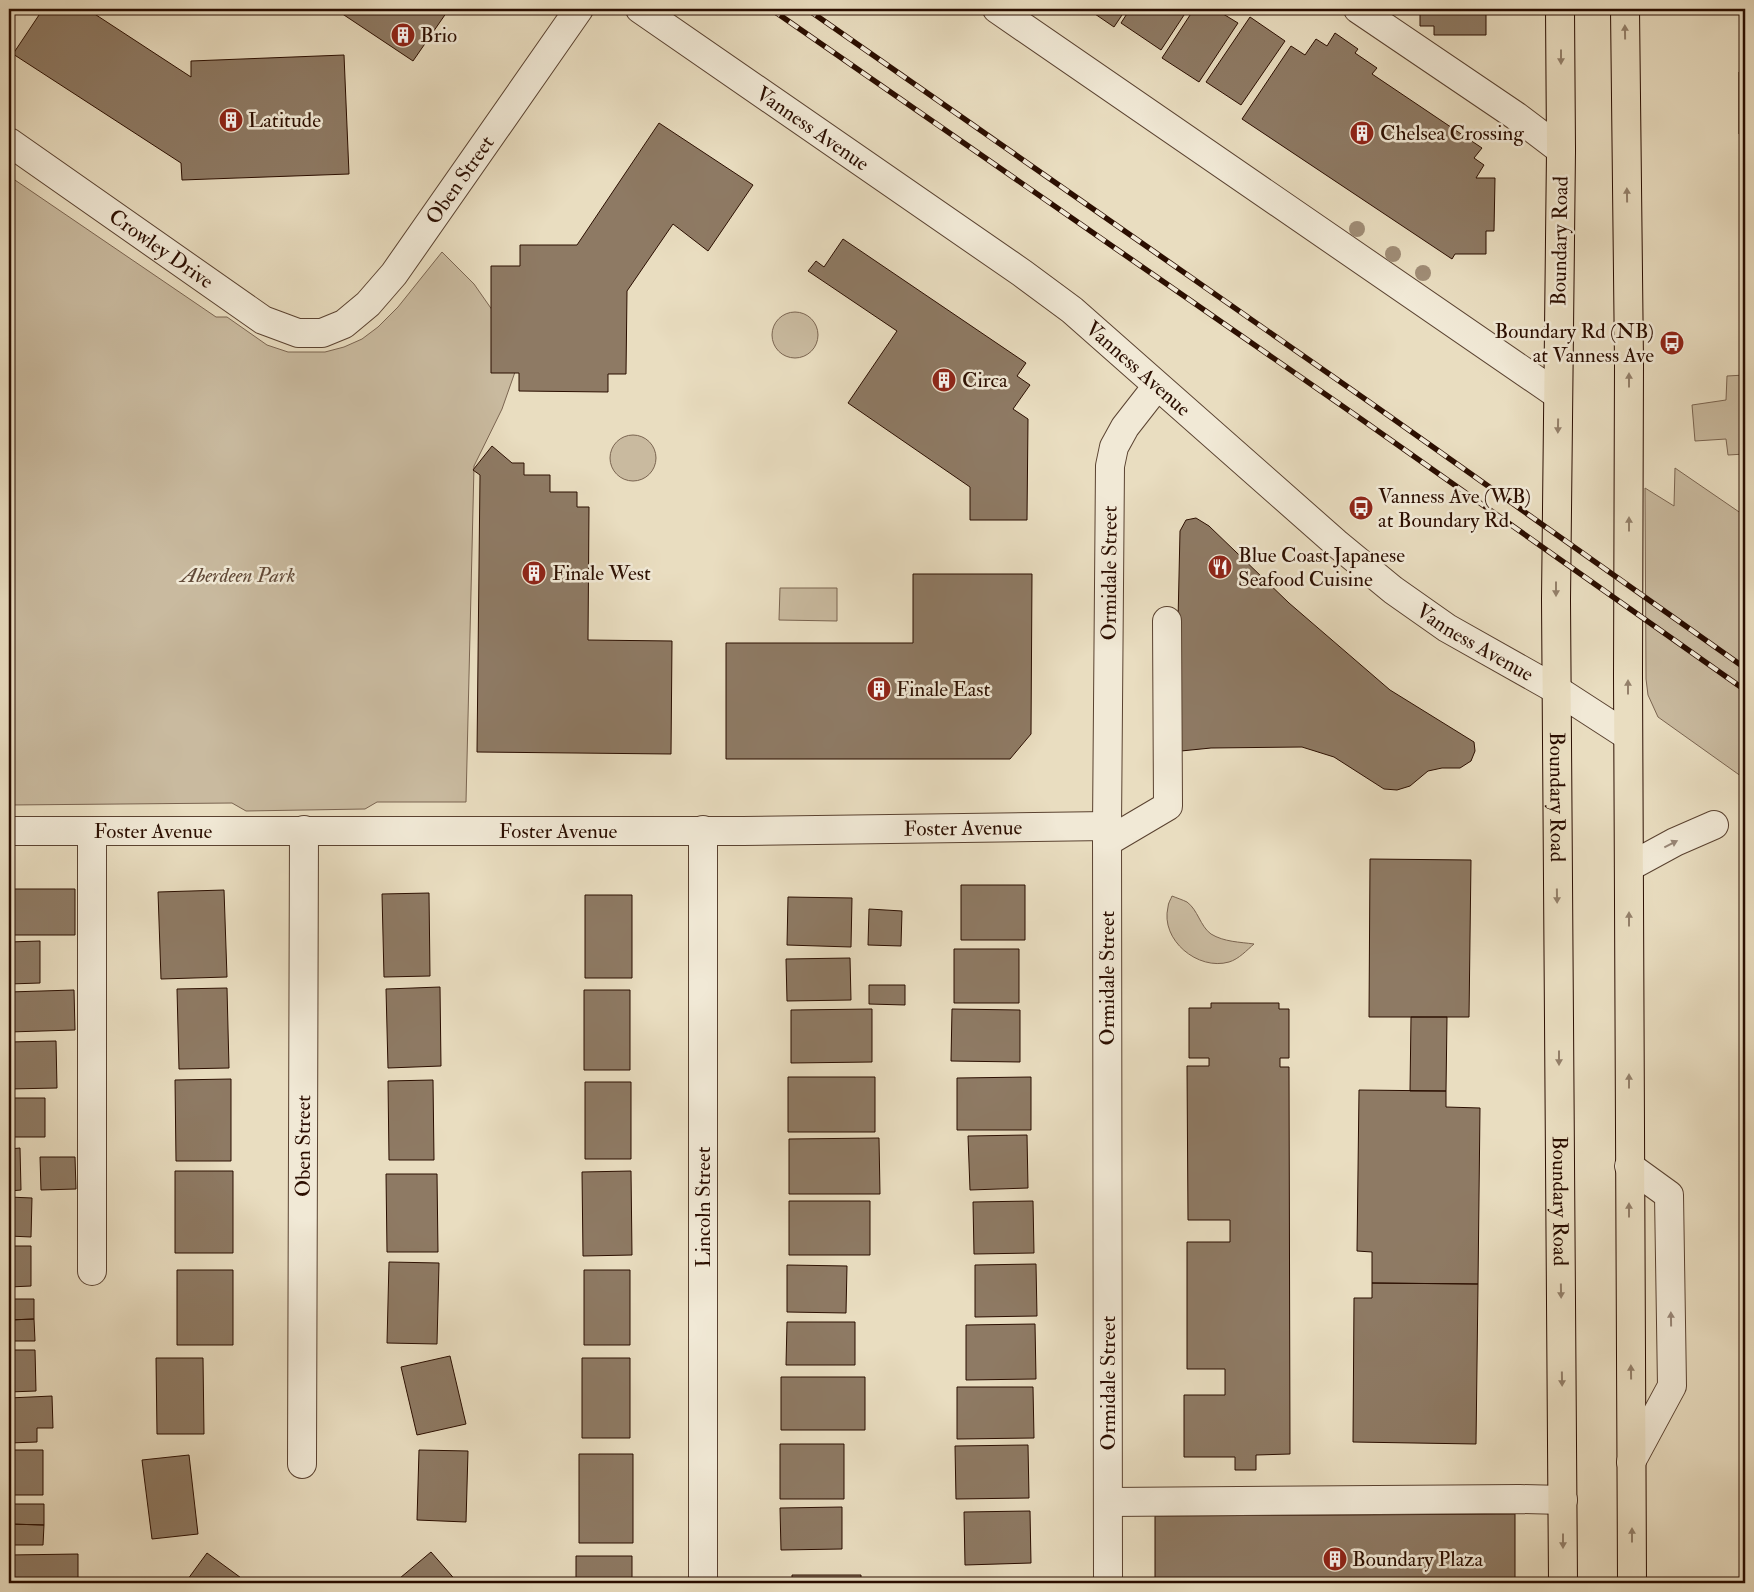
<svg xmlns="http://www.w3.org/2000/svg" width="1754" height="1592" font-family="'IM FELL Double Pica',serif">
  <rect width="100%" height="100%" fill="#e9ddc0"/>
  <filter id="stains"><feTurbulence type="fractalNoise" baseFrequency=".004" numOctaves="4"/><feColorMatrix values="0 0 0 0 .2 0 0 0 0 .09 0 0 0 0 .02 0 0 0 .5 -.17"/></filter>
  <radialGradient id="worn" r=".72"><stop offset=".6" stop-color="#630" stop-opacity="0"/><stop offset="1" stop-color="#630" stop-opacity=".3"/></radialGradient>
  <path fill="#c9ba9f" stroke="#7a6450" d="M9,176l207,141h11l40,28 21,7h37l19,-5 18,-8 16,-12 20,-20 44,-55 32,32 28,40 13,48 -13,37 -28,57 -8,336h-89l-12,7 -119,2 -14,-8 -223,2z
    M772 335a23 23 0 1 1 46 0a23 23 0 1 1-46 0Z
    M1745,375v79l-17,1 -2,-16 -31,2 -3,-36 34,-5 1,-24z
    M610 458a23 23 0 1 1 46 0a23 23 0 1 1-46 0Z
    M1675,468l70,48v263l-87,-62 -10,-22 -2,-16 -1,-191 29,18z
    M780,588h57v33l-58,-1z
    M1172,896c5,2 11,4 15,6 11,8 13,24 24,32 13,8 29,8 43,10 -7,6 -15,15 -25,18 -31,9 -69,-22 -61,-55 0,-4 3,-8 4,-11z"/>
  <path fill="#8e7a64" stroke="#2b0e00" d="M43,9h44l104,68v-16l153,-6 5,119 -167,6 -1,-17 -168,-109z
    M335,9h114l-36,52z
    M1099,9h27l-12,18 -19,-13z
    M1130,9h58l-27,41 -40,-27z
    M1194,9h21l23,14 -39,59 -37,-24z
    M1404,9h82v26h-52v-9h-14v-12h-16z
    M1250,17l35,24 -44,64 -35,-23z
    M1335,33l23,16 -3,4 22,15 -5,6 110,74 -8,10 10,7 -8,13h19l-1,53h-8v23h-31l-3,5 -210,-140 49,-73 14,9 11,-16 11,7z
    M1739,72h6v62h-6z
    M659,123l94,62 -45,66 -35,-27 -46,67 -1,83h-18v18l-89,-1v-18h-28v-107h29v-21h57z
    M1741,156h4v121h-4z
    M843,239l183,124 -9,13 13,9 -17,24 15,10 -1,101h-57v-33l-122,-84 49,-72 -89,-60 8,-10 8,6z
    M492,446l20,17h12v12h26v17h27v15h12l-1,133 84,1 -1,113 -194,-2 3,-277 -7,-5z
    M1196,518l13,8 80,77 101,87 84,52 1,9 -4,10 -11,7h-18l-14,3 -18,15 -13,4 -13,-1 -50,-32 -32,-10 -91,1 -30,3 -3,-130 2,-90 6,-11z
    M913,574h119l-1,160 -21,25h-284v-116h187z
    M1370,859l101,1 -2,157h-100z
    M961,885h64v55h-64z
    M9,889h66v46h-66z
    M224,890l3,87 -66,2 -3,-87z
    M429,893l1,83 -46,1 -2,-83z
    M585,895h47v83h-47z
    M788,897l64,1 -1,49 -64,-2z
    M869,909l33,2 -1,35 -33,-1z
    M40,941v42l-31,1v-42z
    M954,949h65v54h-65z
    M850,958l1,42 -64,1 -1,-42z
    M869,985h36v20l-36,-1z
    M440,987l1,79 -53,2 -2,-79z
    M227,988l2,80 -50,1 -2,-80z
    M74,990l1,40 -66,2v-40z
    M584,990h46v80h-46z
    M1211,1003h68v6h10v49h-9v9h9l1,387 -34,1v15h-21v-13h-51v-62h41v-26h-38v-127h43v-22h-42l-1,-154h22v-8h-20v-50h22z
    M872,1009v53l-81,1v-53z
    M952,1009l68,1v52l-69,-1z
    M1411,1017h36l-1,74h-36z
    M56,1041l1,47 -48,1v-47z
    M788,1077h87v55h-87z
    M1031,1077v53h-74v-52z
    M231,1079v82h-55l-1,-81z
    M433,1080l1,80h-45l-1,-79z
    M585,1082h46v77h-46z
    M1359,1090l87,1v16l34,1 -2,176 -106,-1v-31l-15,-1z
    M9,1098h36v39h-36z
    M1027,1135l1,53 -58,2 -2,-54z
    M879,1138l1,56h-91v-55z
    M20,1148l1,42 -12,1v-42z
    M40,1157h35l1,32 -35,1z
    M175,1171h58v82h-58z
    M631,1171l1,84 -49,1 -1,-84z
    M386,1174h51l1,78h-51z
    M9,1197l23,1 -1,39 -22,-1z
    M789,1201h81v54h-81z
    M1033,1201l1,52 -60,1 -1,-52z
    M9,1246h22v40l-22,1z
    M389,1262l50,1 -2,81 -50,-1z
    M1036,1264l1,52 -62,1v-52z
    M787,1265l60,1 -1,47 -59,-1z
    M177,1270h56v75h-56z
    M584,1270h46v75h-46z
    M1372,1283l106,1 -2,160 -123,-2 1,-144h18z
    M9,1299h25v20l-25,1z
    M34,1319l1,22h-26v-21z
    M787,1322h68v43h-69z
    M1035,1324l1,55 -70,1v-55z
    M9,1350h26l1,41 -27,1z
    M450,1356l16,68 -49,11 -16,-68z
    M156,1358h47l1,76h-47z
    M582,1358h48v80h-48z
    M781,1377h84v53h-84z
    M957,1387h76l1,51 -77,1z
    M52,1396l1,32h-16v14l-28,1v-45z
    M780,1444h64v55h-64z
    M1028,1445l1,53 -73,1 -1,-53z
    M9,1450h34v45h-34z
    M419,1450l49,1 -2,71 -49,-2z
    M579,1454h54v89h-54z
    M189,1455l9,79 -46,5 -10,-79z
    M9,1504h35v21l-35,-1z
    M842,1507v42l-61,1 -1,-42z
    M1030,1511l1,52 -66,2 -1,-53z
    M1515,1514v69h-360v-67z
    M9,1524l35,1 -1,20h-34z
    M431,1552l27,31h-64z
    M207,1553l41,30h-63z
    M78,1554v29h-69v-28z
    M576,1556h56v27h-56z
    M792,1575h69v8h-69z"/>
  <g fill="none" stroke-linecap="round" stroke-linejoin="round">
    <defs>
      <g id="minor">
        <path id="s1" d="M640,9l382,264 50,37 264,233 57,47 54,38 110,62 71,46"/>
        <path d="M997,9l561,386"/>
        <path d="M1358,9l158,107 45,34"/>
        <path id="s2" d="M9,142l254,178 35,13h24l22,-9 24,-20 26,-30 185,-265"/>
        <path d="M703,830v753"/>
        <path id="s3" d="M9,831h734l364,-5"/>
        <path d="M1107,842l61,-36 -1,-185"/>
        <path d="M1629,867l46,-25 39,-17"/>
        <path d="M1629,1166l40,29 3,191 -41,76"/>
        <path d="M92,1271v-440"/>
        <path id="s4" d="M302,1464l2,-634"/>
        <path d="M1109,1502l411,-3 43,1"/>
        <path id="s5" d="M1108,1583l-1,-757 3,-360 4,-19 11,-20 32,-41"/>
      </g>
      <g id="major">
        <path id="s6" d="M1560,9l1,141 -5,450 7,983"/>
        <path d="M1625,9l4,353 -1,313 4,908"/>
      </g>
    </defs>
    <use href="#minor" stroke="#5a4230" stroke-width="30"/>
    <use href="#major" stroke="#2b0e00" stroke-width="30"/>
    <use href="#minor" stroke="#f1e9d6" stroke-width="28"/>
    <use href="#major" stroke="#e9ddc0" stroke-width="28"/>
    <defs>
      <path id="rail" d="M771,9l590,410 384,271
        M807,9l568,397 370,262"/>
    </defs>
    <use href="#rail" stroke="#2b0e00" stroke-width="5.5"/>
    <use href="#rail" stroke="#f1e9d6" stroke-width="4" stroke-dasharray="11" stroke-linecap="butt"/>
  </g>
  <g fill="#9f8c75">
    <circle cx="1357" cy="229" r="8"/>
    <circle cx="1393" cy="254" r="8"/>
    <circle cx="1423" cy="273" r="8"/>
  </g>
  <defs><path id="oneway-solid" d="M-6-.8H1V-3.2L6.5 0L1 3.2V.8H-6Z" transform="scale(1.25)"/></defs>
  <g fill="#94806a">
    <use href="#oneway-solid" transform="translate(1625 32) rotate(-91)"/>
    <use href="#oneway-solid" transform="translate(1561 57) rotate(90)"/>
    <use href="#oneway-solid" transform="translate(1627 195) rotate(-91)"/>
    <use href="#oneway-solid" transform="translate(1629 380) rotate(-90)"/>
    <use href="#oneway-solid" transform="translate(1558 426) rotate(91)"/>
    <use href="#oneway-solid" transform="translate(1629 524) rotate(-90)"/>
    <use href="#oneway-solid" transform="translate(1556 589) rotate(90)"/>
    <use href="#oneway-solid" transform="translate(1628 687) rotate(-90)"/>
    <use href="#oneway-solid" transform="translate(1557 896) rotate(89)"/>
    <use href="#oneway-solid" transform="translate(1629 919) rotate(-90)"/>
    <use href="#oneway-solid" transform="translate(1559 1058) rotate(90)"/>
    <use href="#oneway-solid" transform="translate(1629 1081) rotate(-90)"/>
    <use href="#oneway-solid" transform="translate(1629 1210) rotate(-90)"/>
    <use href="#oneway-solid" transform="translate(1561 1291) rotate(89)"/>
    <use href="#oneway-solid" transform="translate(1631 1372) rotate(-91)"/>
    <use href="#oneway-solid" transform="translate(1562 1379) rotate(89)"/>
    <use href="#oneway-solid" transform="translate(1632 1535) rotate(-90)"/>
    <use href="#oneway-solid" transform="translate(1563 1541) rotate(90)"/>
  </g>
  <g fill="#988676">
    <use href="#oneway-solid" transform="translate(1671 844) rotate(-27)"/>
    <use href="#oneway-solid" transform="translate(1671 1319) rotate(-91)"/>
  </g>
  <defs>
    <symbol id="building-disc" viewBox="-11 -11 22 22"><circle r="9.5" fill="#8f2418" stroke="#f1e9d6"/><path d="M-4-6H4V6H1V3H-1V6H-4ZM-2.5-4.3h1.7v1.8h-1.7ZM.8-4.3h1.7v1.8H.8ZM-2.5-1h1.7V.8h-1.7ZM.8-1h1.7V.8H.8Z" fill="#fff"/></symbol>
    <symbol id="bus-disc" viewBox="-11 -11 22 22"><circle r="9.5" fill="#8f2418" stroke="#f1e9d6"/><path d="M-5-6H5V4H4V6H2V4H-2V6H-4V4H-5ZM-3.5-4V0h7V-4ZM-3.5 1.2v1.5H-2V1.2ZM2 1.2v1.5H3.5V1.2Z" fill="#fff"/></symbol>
    <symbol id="restaurant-disc" viewBox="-11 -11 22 22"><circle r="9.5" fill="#8f2418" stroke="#f1e9d6"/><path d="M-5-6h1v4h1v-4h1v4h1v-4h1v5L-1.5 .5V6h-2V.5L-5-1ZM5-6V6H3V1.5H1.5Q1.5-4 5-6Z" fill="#fff"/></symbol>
  </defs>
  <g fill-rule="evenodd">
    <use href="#building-disc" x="389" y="21" width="28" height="28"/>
    <use href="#building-disc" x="217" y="106" width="28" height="28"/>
    <use href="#building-disc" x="1348" y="119" width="28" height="28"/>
    <use href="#bus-disc" x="1658" y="329" width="28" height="28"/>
    <use href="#building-disc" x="930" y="366" width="28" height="28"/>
    <use href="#bus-disc" x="1347" y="494" width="28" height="28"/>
    <use href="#restaurant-disc" x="1206" y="553" width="28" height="28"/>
    <use href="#building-disc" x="520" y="559" width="28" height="28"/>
    <use href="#building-disc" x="865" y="675" width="28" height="28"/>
    <use href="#building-disc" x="1321" y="1545" width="28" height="28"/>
  </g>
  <g text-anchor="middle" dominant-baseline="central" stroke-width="5" stroke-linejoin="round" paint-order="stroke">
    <g font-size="21" fill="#2b0e00" stroke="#f1e9d6" text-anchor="start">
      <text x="420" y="35">Brio</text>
      <text x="248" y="120">Latitude</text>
      <text x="1380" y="133">Chelsea Crossing</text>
      <text x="1654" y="331" text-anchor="end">Boundary Rd (NB)<tspan x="1654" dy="24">at Vanness Ave</tspan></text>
      <text x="962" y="380">Circa</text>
      <text x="1378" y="496">Vanness Ave (WB)<tspan x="1378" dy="24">at Boundary Rd</tspan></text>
      <text x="1238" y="555">Blue Coast Japanese<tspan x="1238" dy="24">Seafood Cuisine</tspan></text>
      <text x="552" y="573">Finale West</text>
      <text x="896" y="689">Finale East</text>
      <text x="1352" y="1559">Boundary Plaza</text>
    </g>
    <g font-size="21" fill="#2b0e00" stroke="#f1e9d6">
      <text stroke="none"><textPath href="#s1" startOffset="210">Vanness Avenue</textPath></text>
      <text stroke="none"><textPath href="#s2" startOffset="581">Oben Street</textPath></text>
      <text transform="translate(1560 241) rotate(-89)">Boundary Road</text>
      <text stroke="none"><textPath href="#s2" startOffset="186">Crowley Drive</textPath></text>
      <text stroke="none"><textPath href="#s1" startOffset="615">Vanness Avenue</textPath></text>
      <text stroke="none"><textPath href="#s5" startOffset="1010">Ormidale Street</textPath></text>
      <text stroke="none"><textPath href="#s1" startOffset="1050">Vanness Avenue</textPath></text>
      <text stroke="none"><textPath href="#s6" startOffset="788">Boundary Road</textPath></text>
      <text stroke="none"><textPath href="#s3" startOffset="954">Foster Avenue</textPath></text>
      <text stroke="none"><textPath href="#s3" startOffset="144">Foster Avenue</textPath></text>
      <text stroke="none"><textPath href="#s3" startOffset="549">Foster Avenue</textPath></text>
      <text transform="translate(1107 978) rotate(-90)">Ormidale Street</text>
      <text stroke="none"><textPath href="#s4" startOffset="318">Oben Street</textPath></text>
      <text stroke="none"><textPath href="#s6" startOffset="1192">Boundary Road</textPath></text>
      <text transform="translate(703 1207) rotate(-90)">Lincoln Street</text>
      <text transform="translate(1108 1383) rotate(-90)">Ormidale Street</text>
    </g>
    <g font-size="21" font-style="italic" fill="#624a38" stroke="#f1e9d6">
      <text x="238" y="575">Aberdeen Park</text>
    </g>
  </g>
  <rect width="1754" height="1592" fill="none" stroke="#e9ddc0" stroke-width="30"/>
  <rect x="10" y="10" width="1734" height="1572" fill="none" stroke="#2b0e00" stroke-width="2.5"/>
  <rect x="15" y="15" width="1724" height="1562" fill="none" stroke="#2b0e00"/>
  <rect width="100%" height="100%" filter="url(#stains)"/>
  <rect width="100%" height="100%" fill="url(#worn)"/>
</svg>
